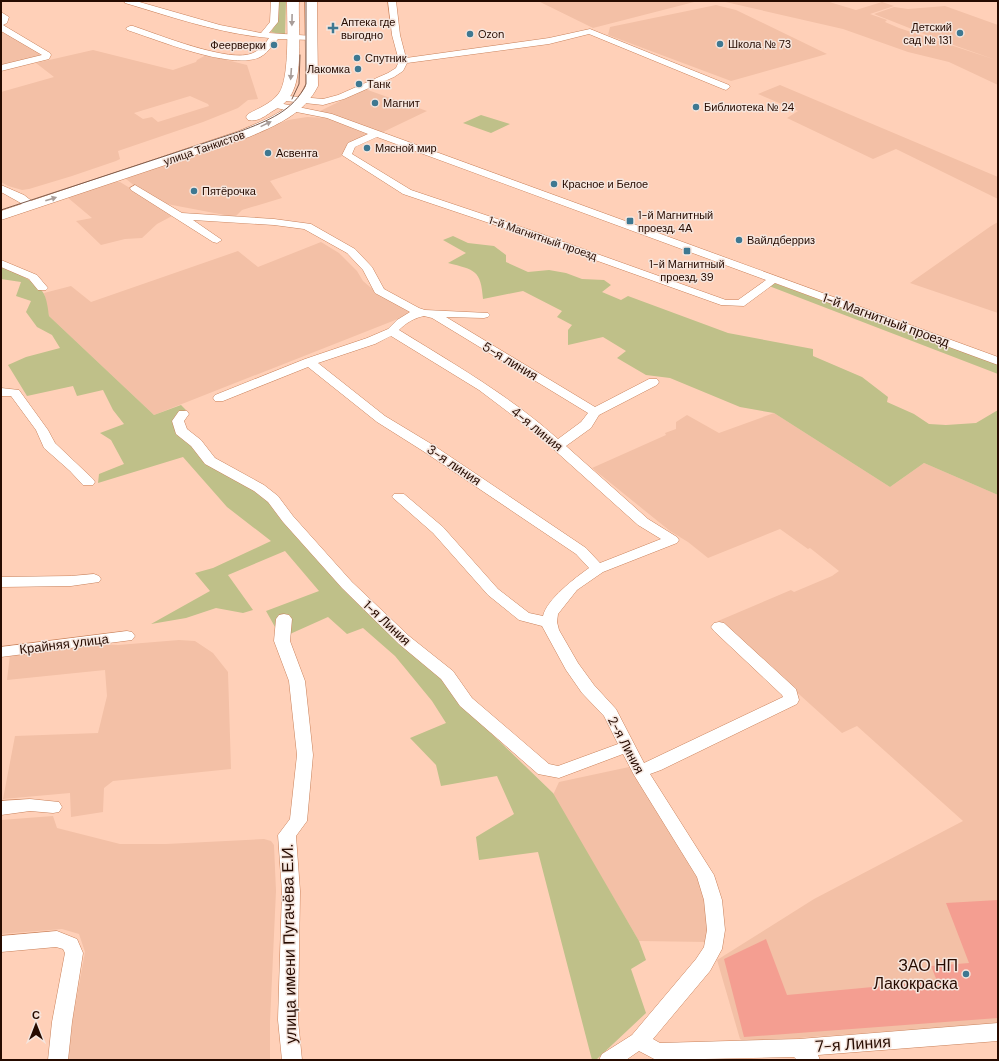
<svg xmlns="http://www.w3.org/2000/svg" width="999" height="1061" font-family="'DM Sans',sans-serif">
  <rect width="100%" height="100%" fill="#ffd0b8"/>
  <path fill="#f3c0a6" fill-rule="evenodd" d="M538,1h160l-105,27z
    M721,1h105l30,9 26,-8 12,4 -24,8 17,6 -2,2 14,6 97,32 -54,-19 -68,-27 20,-7 14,2 37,-3 53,19v60l-49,-23 -41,-10 -65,-23z
    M716,5l20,5 91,44 -96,27 -123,-46 2,-8z
    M1,30l43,25 -43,12z
    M93,50l80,20 23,-8 1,-2 9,-5 41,10 11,34 -10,1 -10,8 -35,14 -85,29 2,8 -4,2 -44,15 -43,13 -7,1 -14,-4 -7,-4v-90l53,-15 -18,-14zM190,96l18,8 1,2 -51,16 -6,-5 -9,2 -9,-6z
    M780,85l218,92v22l-102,-50 -23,10 -86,-41 11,-7 -40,-17z
    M365,89l14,5 48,17 -46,22 -59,-19 -2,-3z
    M307,117l21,1 38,16 -1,3 -17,8 -7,12 -71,24 12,17 -40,12 -7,7 -68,-13 -30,-16 -12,-10 2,-2 122,-40 39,-16z
    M112,182h8l54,33 -17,9 -15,14 -17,1 -24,6 -25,-24 16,-3 -25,-21z
    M998,222v91l-88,-30 81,-57z
    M321,242l18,11 18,18 6,10 13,11 33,20 -1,3 -254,100 -105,-99 -5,-23 27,-7 20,16 147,-51 20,16z
    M774,413l116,74 34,-24 74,32v528l-252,19 -6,-3 -23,-79 97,-61 149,-78 -106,-95 -15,7 -124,-112 73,-31 3,2 38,-16 7,-5 -29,-23 -2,1 -28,-20 -72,29 -20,-16 -18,-11 -78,-63 74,-33 -1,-2 11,-4v-7l11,-7 32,18z
    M179,640l16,1 18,12 15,19 3,97 -118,12 -9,7 -1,24 -32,5 -1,-24 -67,6 12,-63 83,-3 9,-37 -2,-26 -98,10 3,-25 3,-2 87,-9 18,1z
    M629,767l68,110 8,22 3,31v12l-69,-1 -86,-146 6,-13z
    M53,816l4,12 63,16h46l98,-5 7,2 3,4 2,46 -6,131v38h-202l5,-42 12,-66 -6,-18 -17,-5 -61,5v-114z"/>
  <path fill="#bfc089" d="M279,1h7l-1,34 -14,-3 6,-10z
    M481,115l29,9 -19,9 -28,-10z
    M453,236l15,7 26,3 12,9v7l22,10 21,-2 17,3 16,6 22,1 7,5 -9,7 19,8 7,-4 100,37 85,16v7l49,21 26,20 -1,5 27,12 15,10 17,1 30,-2 22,-13v85l-74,-32 -34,24 -116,-74 -34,-6 -70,-29 -24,-3 -29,-17 9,-7 -23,-14 -35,8v-15l4,-5 -15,-8 5,-6 -39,-20 -40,8c-2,-29 -8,-29 -35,-36l18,-10 -23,-13z
    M1,267c12,4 37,15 43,27 3,6 4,15 5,22l105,99 27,-10 5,5 -10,5 -3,6 3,11 92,69 15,21 57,62 104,94 22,31 87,84 86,148 7,19 -15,9 15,44 -50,47h-4l-54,-208 -59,8 -3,-23 38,-23 -17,-38 -56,10 -5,-21 -26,-27 36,-15 -14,-22 -37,-45 -32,-28 -16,6 -19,-17 -38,17h-11l-13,-23 53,-20 -34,-40 -57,24 25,35 -10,3 -27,-5 -30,10 -35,6 59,-33 -15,-18 18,-5 58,-27 -44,-34 -44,-50 -85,26 1,-9 25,-10 -13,-24 -11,-7 24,-9 -11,-14 -10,-20 -26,6 -4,-10 -46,10 -19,-31 18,-8 34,-9 -8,-13 -15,-8 -11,-15 5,-11 -15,-5 5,-14 -20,-3z
    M774,283l224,81v10l-229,-88z"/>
  <path fill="#f49e91" d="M998,900v118l-254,19 -20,-78 42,-20 21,56 150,-14 -6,-15 38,-3 -23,-60z"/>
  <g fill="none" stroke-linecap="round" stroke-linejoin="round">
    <defs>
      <path id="minor" d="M124,1h12l84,24 41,8 9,-11 1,-21h8l-1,21 -9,11 44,3 4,2 -4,2 -35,-1c-6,7 -12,16 -20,19 -30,11 -100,-18 -131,-28l-1,-2 4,-2h3c24,8 98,38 120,27 7,-3 12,-9 16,-15 -48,-4 -97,-21 -144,-35z
        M388,1h8l4,34 6,23 143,-20 41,-9 139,56 1,2 -4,3 -3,-1 -134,-55 -40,10 -142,19 -4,8 -9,6 -50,22 -21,6 -37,-4 -2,-2 5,-3 34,3 15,-4 50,-22 8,-5 3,-7 -7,-26z
        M1,12l8,5 -2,6 -4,2 47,28 1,2 -2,4 -48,12v-6l41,-10 -41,-24z
        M274,102l58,12 666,243v8l-223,-82 -31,23 -23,-1 -196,-70 -122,-41 -61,-39 6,-12 20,-9 -41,-16 -56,-11 -2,-2zM377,137l389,143 -28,20h-12l-193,-69 -122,-41 -59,-36 3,-7z
        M1,185l23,10 13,10 -1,2h-8l-27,-15z
        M135,185l47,28 92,6 37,5 44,25 17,18 12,22 35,19 6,2 63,3 2,2 -2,2 -4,1 -38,-1 149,90 54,-28h8l2,3 -2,3 -58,30 -8,13 -25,18 82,73 29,18 2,3 -2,3 -74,29 -26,18 -19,24 -1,8 2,8 19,33 16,22 22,24 28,54 139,-66 -1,-2 -68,-64 -3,-4 3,-4 5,-1 5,1 72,66 3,11 -2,4 -136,66 -11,4 64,101 8,25 3,30 -3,19 -12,22 -57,68 7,4 139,-4 199,-16v18l-180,14 2,5h-23l-3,-3 -138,3 -17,-9 -13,9h-27l3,-6 30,-19 64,-76 8,-12 3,-17 -3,-30 -7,-23 -63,-102 -11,-21 -64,24 -21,-4 -78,-68 -19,-27 -42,-35 -57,-56 -59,-66 -15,-20 -14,-11 -49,-27 -14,-18 -15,-12 -4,-13 7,-10h8l2,3 -5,7 3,8 14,11 14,18 49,27 14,11 15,20 59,66 57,54 44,35 19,27 77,66 9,2 60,-22 -14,-28 -22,-23 -16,-23 -24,-44 -23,-6 -31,-25 -55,-62 -41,-36 2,-3h10l39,33 55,62 31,24 14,3c4,-17 32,-38 46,-48l-13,-14 -153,-103 -46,-29 -69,-55 -85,34h-8l-2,-3 2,-3 90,-36 62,-21 21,-9 9,-9 13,-8 -35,-19 -12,-23 -16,-17 -43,-24 -30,-4 -81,-5 29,20 -5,3 -4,-1 -82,-52 -1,-2zM424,316l8,2 156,95 -7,9 -23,17c-48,-43 -104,-75 -159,-109 7,-7 15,-12 25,-14zM391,336l88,54 53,40 106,95 23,14 -61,24 -14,-15 -153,-103 -48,-29 -67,-53 57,-19z
        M1,260l36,15 11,13 -2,2h-8l-9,-11 -28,-12z
        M1,388l18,2 29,40 7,13 38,36 2,3 -2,3h-10l-13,-14 -26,-23 -8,-18 -25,-34h-10z
        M94,574l5,2 2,3 -2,3 -28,4 -70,1v-10l70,-1z
        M284,614l5,1 3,4 -2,22 15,40 8,74 -6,66 -11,15 4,55 -2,129 4,40h-20l-4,-40 4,-129 -4,-56 12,-16 7,-64 -8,-74 -15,-40 2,-22 3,-4z
        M127,631l5,1 3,4 -3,4 -131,17v-10z
        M30,799l29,3 3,5 -3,5 -6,1 -23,-2 -29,4v-14z
        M57,931l20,8 6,14 -11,69 -4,38h-20l4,-38 13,-69 -2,-4 -7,-2 -55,5v-16z"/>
      <path id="secondary" d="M287,1h12c-1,24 4,69 -6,90 -4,10 -13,16 -22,21 -7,5 -14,10 -23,8l-2,-3 2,-3c11,-6 24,-11 31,-21 11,-15 8,-72 8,-92z
        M305,1h12l1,85c-14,28 -41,39 -69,51l-248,83v-9l238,-80c25,-11 53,-20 67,-45z"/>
    </defs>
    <use href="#minor" stroke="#c9815a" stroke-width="1"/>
    <use href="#secondary" stroke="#c9815a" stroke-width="1"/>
    <use href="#minor" fill="#fff" fill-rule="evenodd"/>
    <use href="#secondary" fill="#fff" fill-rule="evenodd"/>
    <path stroke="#7e5b4b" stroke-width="1" d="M292,99l7,-15 1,-29
      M1,210l240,-79c26,-10 53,-20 65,-47v-83"/>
  </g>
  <defs><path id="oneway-solid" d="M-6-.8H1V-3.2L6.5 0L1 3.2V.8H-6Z"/></defs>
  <g fill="#a89d99">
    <use href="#oneway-solid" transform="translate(292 20) rotate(91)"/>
    <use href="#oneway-solid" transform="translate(291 74) rotate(94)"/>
    <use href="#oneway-solid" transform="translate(266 124) rotate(-26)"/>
    <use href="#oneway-solid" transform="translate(51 199) rotate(-18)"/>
  </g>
  <g fill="#3e7891" stroke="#f5e5dd" stroke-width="1.5">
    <path d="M331 22h4v4h4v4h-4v4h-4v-4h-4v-4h4z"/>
    <circle cx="960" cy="33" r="4"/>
    <circle cx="470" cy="34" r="4"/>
    <circle cx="720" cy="44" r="4"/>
    <circle cx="274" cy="45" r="4"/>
    <circle cx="357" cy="58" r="4"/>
    <circle cx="358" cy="69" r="4"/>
    <circle cx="359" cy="84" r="4"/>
    <circle cx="375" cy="103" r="4"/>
    <circle cx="696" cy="107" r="4"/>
    <circle cx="367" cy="148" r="4"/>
    <circle cx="268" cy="153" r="4"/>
    <circle cx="554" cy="184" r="4"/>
    <circle cx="194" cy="191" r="4"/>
    <rect x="626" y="217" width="8" height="8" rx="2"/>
    <circle cx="739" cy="240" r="4"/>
    <rect x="683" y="247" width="8" height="8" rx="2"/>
    <circle cx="966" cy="974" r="4"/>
  </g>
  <g text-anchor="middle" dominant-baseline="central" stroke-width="3" stroke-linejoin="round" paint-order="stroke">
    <g font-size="11" fill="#260b00" stroke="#f5e5dd" text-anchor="start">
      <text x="341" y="22">Аптека где<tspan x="341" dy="13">выгодно</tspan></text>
      <text x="952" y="27" text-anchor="end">Детский<tspan x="952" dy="13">сад № 131</tspan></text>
      <text x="478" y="34">Ozon</text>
      <text x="728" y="44">Школа № 73</text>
      <text x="266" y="45" text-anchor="end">Феерверки</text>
      <text x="365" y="58">Спутник</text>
      <text x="350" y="69" text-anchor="end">Лакомка</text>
      <text x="367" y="84">Танк</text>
      <text x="383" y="103">Магнит</text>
      <text x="704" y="107">Библиотека № 24</text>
      <text x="375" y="148">Мясной мир</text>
      <text x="276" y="153">Асвента</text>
      <text x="562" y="184">Красное и Белое</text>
      <text x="202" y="191">Пятёрочка</text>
      <text x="638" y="215">1-й Магнитный<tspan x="638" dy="13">проезд, 4А</tspan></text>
      <text x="747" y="240">Вайлдберриз</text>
      <text x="687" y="264" text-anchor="middle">1-й Магнитный<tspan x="687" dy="13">проезд, 39</tspan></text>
    </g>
    <g font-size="11" fill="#260b00" stroke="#f5e5dd">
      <text transform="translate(204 148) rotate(-19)">улица Танкистов</text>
      <text transform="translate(543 238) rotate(19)">1-й Магнитный проезд</text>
    </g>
    <g font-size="13" fill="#260b00" stroke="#f5e5dd">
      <text transform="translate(886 320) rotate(20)">1-й Магнитный проезд</text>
      <text transform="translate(510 361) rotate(31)">5-я линия</text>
      <text transform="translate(537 429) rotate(39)">4-я линия</text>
      <text transform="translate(454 465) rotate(34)">3-я линия</text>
      <text transform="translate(387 623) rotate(43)">1-я Линия</text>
      <text transform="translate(64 644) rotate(-7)">Крайняя улица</text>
      <text transform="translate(626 745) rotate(62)">2-я Линия</text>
    </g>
    <g font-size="16" fill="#260b00" stroke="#f5e5dd">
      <text transform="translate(289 944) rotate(-91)">улица имени Пугачёва Е.И.</text>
      <text transform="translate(853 1044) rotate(-4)">7-я Линия</text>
    </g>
    <g font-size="16" fill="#260b00" stroke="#f5e5dd" text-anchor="end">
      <text x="958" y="965">ЗАО НП<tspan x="958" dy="18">Лакокраска</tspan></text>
    </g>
  </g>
  <rect width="999" height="1061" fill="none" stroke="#260b00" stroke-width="4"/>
  <g transform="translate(36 1025)" stroke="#f5e5dd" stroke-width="3" paint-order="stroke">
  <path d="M0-3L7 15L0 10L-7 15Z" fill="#260b00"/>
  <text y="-6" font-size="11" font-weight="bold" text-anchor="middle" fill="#260b00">С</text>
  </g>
</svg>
